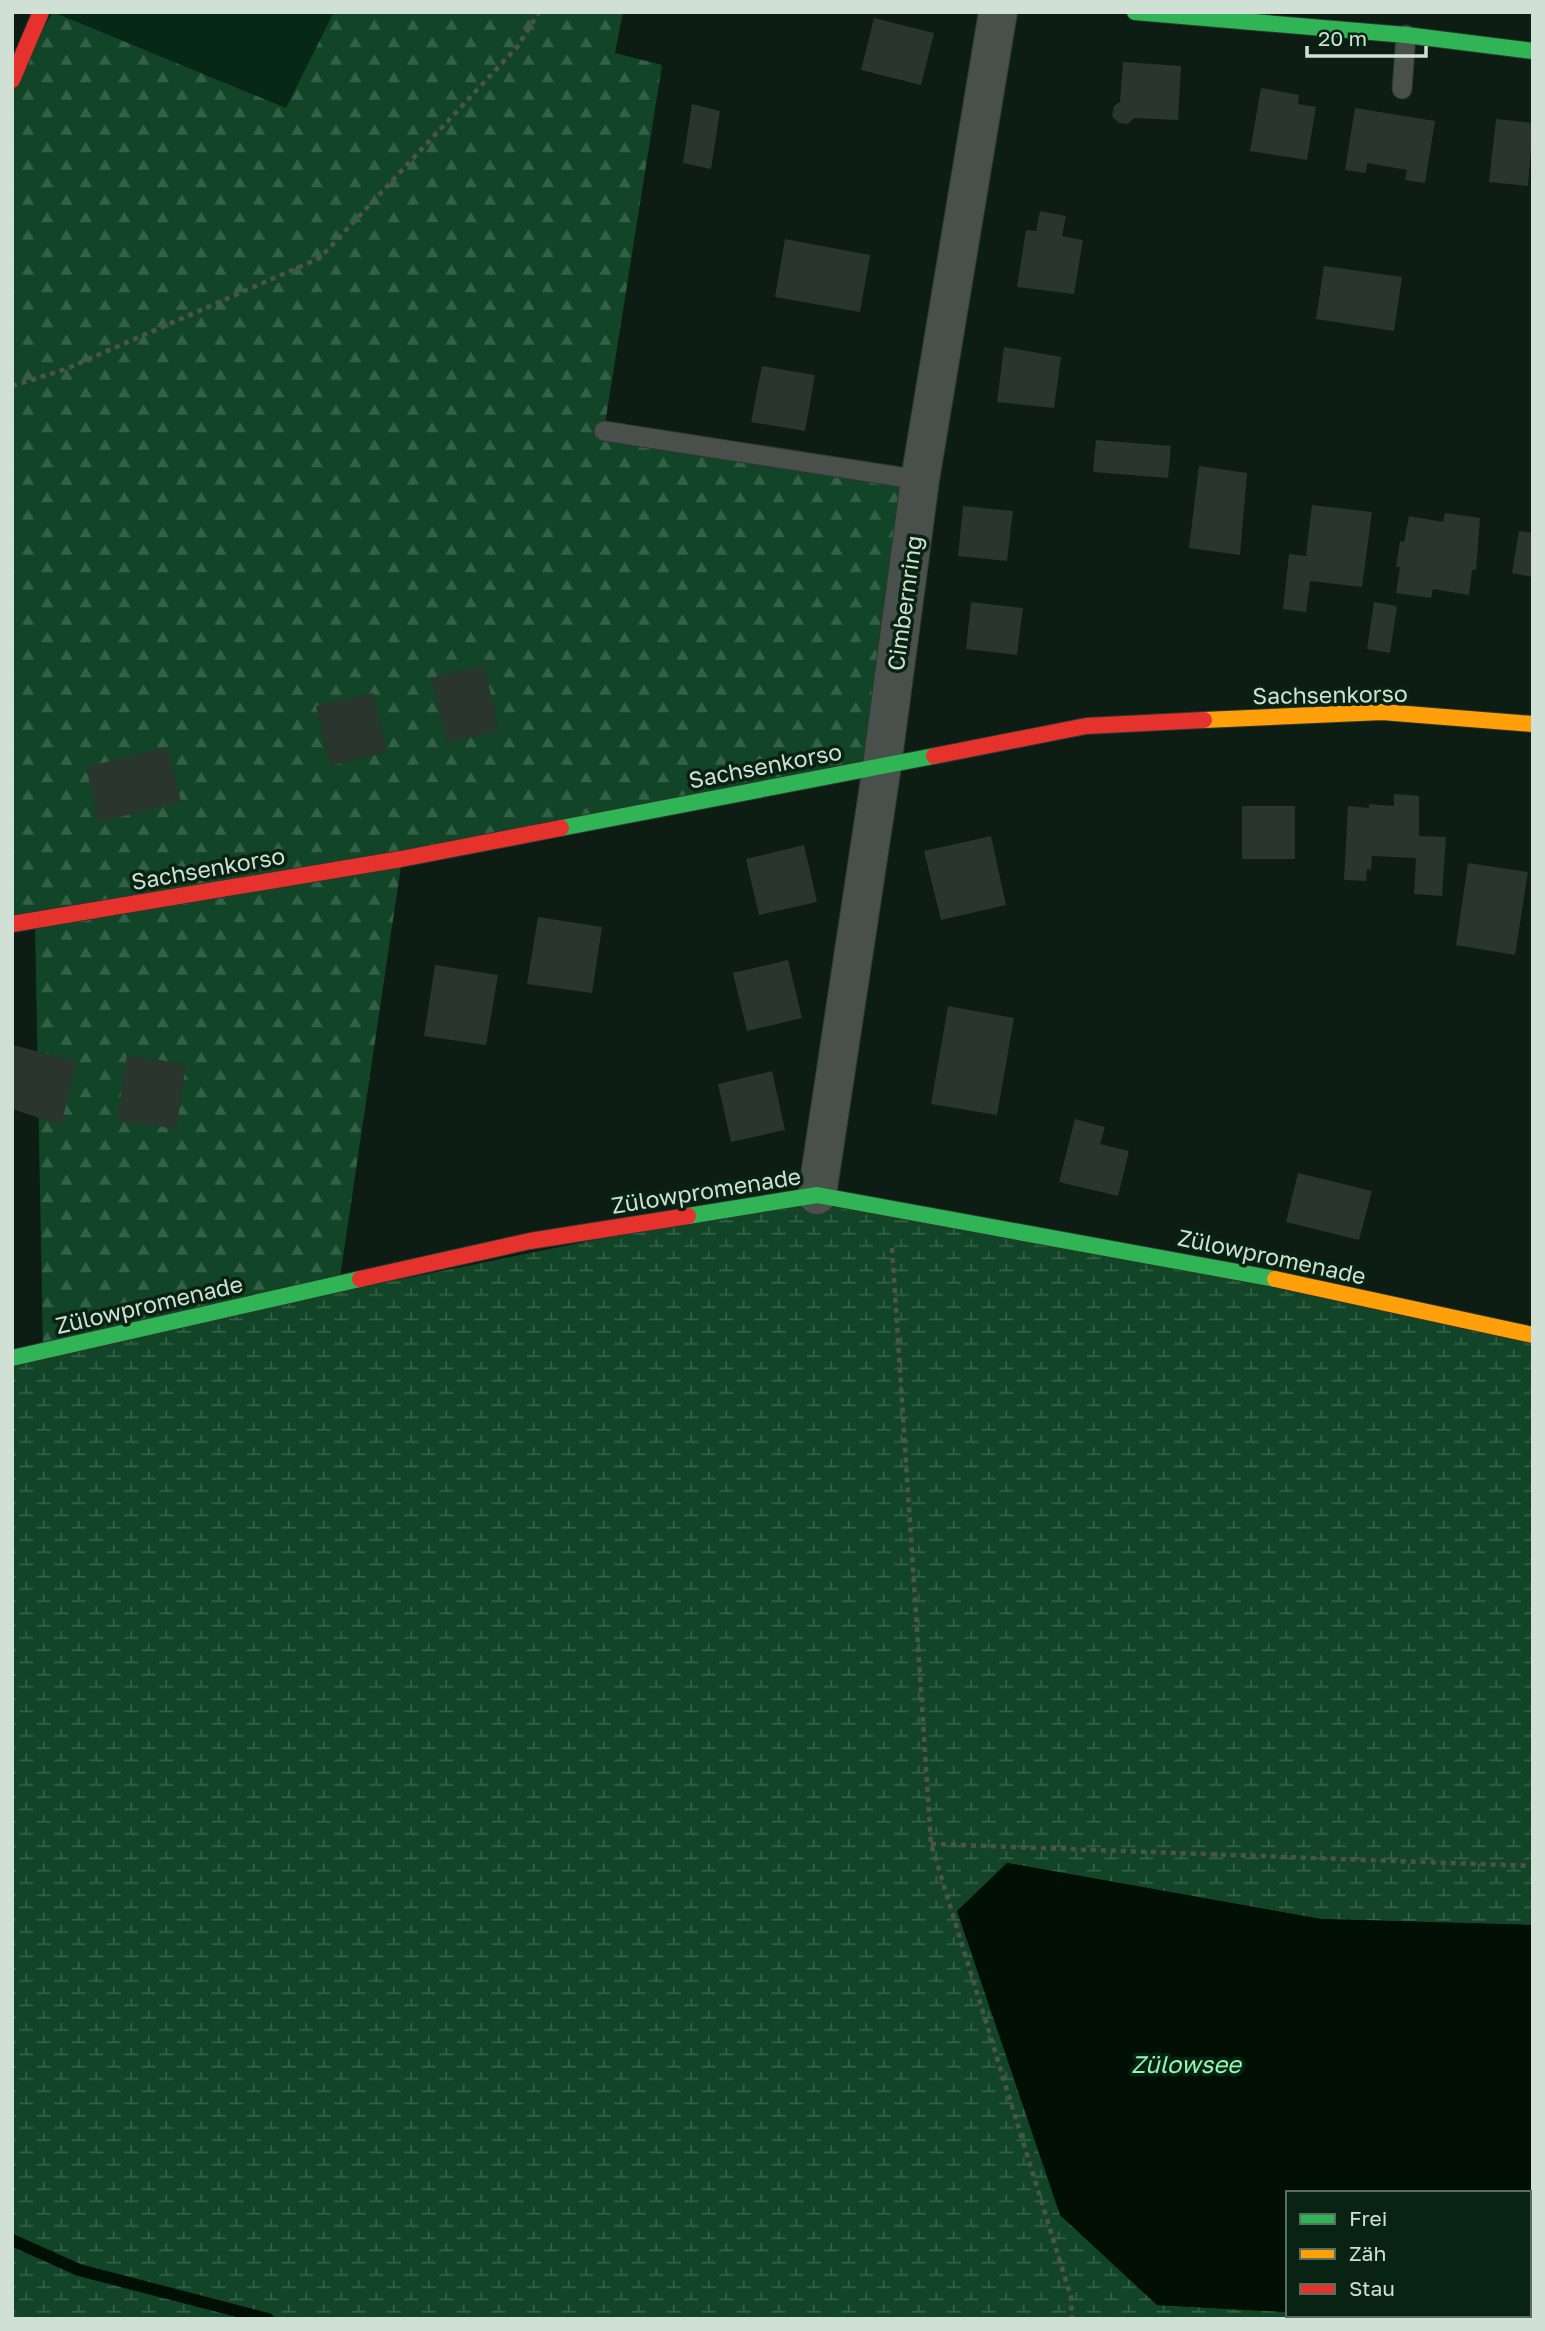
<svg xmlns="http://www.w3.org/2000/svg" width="1545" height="2331" font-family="'Golos Text',sans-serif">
  <defs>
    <pattern id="forest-firs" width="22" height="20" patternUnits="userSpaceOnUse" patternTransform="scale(1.75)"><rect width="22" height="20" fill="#124528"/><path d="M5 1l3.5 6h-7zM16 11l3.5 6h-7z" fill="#336046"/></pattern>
    <pattern id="wetland-marsh" width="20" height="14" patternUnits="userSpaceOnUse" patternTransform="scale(1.75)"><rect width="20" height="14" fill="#124528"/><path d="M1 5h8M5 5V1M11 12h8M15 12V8" fill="none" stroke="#336046"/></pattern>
  </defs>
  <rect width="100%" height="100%" fill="#0e1d13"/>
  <path fill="#072816" d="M53,12h281l-47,96z"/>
  <path fill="url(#forest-firs)" d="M53,12l233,96 48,-96h289l-8,41 47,12 -58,365 316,50 -38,286 -480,93 -63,425 -296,67 -8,-430 -23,3v-844z"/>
  <path fill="url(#wetland-marsh)" d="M817,1195l716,140v590l-212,-6 -314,-56 150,442 131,7v3l126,4h-1402v-961z"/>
  <path fill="#010f04" d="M1007,1863l314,56 212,6v391l-6,3h-113l-64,-4h179v-122h-241v119l-131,-7 -97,-90 -103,-304z"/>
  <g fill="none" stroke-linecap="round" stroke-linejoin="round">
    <path stroke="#010f04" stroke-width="12" d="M12,2240l67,30 189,49"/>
  </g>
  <path fill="#29352d" d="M874,18l60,15 -13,52 -60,-15z
    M1123,62l58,4 -3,54 -44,-2 -6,6 -9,-1 -7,-7 2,-10 6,-4z
    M1261,88l38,7 -1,9 18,3 -9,53 -57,-9z
    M692,104l28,7 -9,58 -28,-6z
    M1355,108l80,13 -10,62 -20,-3 2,-10 -40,-7 -1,10 -21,-3z
    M1496,119l37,4 -5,63 -39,-4z
    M1040,211l26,5 -4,20 21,4 -9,54 -57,-7 9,-57 10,1z
    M785,239l85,16 -10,57 -85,-15z
    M1324,266l78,11 -8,54 -78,-12z
    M1004,347l57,10 -7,51 -57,-6z
    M762,366l53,9 -10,56 -54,-9z
    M1096,440l75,6 -3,32 -75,-6z
    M1199,466l48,7 -7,82 -51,-7z
    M1312,505l60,7 -10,75 -52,-6 -4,31 -23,-3 6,-55 17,2z
    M963,506l50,5 -6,50 -49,-5z
    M1445,513l35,5 -4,52h-4l-3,25 -36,-6 -2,9 -35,-5 4,-26h-4l4,-26 4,1 5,-26 34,6z
    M1519,531l14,2v44l-21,-4z
    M971,602l52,6 -6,47 -51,-6z
    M1374,602l23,4 -7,47 -23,-4z
    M484,665l15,65 -52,13 -16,-65z
    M373,693l14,59 -57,14 -14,-60z
    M168,747l13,55 -82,20 -13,-55z
    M1394,794l25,2v40l27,1 -4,59 -28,-2 2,-36 -44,-2 -1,14 -4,-1 -1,12 -22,-1 4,-74 21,2v-4l25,2z
    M1242,806h53v53h-53z
    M991,836l15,69 -65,15 -17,-69z
    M804,845l13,57 -58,13 -13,-56z
    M1468,863l60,9 -13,83 -59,-10z
    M538,917l64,10 -10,66 -65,-9z
    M788,960l14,58 -55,13 -14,-58z
    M435,965l63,10 -12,70 -62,-9z
    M948,1006l66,12 -17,97 -66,-11z
    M12,1045l65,16 -16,64 -49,-16z
    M127,1055l59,9 -10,65 -59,-9z
    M772,1071l13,59 -54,12 -13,-58z
    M1075,1119l30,8 -5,17 29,7 -11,45 -59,-14z
    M1298,1173l74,18 -13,49 -73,-18z"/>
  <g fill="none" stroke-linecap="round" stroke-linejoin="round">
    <defs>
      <path id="lane" d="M1402,89l4,-54
        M604,431l316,49"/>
      <path id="street" d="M817,1195l65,-429 38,-286 78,-468"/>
      <path id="fast" d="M1135,12l271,23 127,16
        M561,828l373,-72
        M688,1216l129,-21 458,84
        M12,1358l348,-79"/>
      <path id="slow" d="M1204,720l178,-8 151,12
        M1275,1279l258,56"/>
      <path id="jam" d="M12,80l29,-68
        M934,756l152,-30 118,-6
        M12,924l389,-65 160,-31
        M360,1279l170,-38 158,-25"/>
    </defs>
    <use href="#lane" stroke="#2b372f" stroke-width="21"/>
    <use href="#street" stroke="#2b372f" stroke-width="40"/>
    <use href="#fast" stroke="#2b372f" stroke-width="18"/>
    <use href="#slow" stroke="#2b372f" stroke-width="18"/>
    <use href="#jam" stroke="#2b372f" stroke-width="18"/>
    <path stroke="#4c534e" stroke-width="4.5" stroke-dasharray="5 5" stroke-linecap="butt" d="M12,386l54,-17 254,-111 198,-212 21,-34
      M892,1248l39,596 140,453 1,22
      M931,1844l602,22"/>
    <use href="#lane" stroke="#494f4b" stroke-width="19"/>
    <use href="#street" stroke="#494f4b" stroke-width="38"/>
    <use href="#fast" stroke="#30b455" stroke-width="16"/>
    <use href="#slow" stroke="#ff9f0a" stroke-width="16"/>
    <use href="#jam" stroke="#e5322d" stroke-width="16"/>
  </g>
  <g text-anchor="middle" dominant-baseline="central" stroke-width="7" stroke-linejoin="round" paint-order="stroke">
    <g font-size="23" fill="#d0e0d4" stroke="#082312">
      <text transform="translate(904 603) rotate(-82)">Cimbernring</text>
      <text transform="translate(1330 694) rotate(-1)">Sachsenkorso</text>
      <text transform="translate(765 765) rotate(-11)">Sachsenkorso</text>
      <text transform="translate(208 868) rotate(-10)">Sachsenkorso</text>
      <text transform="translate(706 1190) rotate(-9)">Zülowpromenade</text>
      <text transform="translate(1272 1256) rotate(12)">Zülowpromenade</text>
      <text transform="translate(149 1304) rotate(-13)">Zülowpromenade</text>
    </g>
    <g font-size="24" font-style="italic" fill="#92f5b3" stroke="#082312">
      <text x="1186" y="2063">Zülowsee</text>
    </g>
  </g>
  <rect width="1545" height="2331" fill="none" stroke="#d0e0d4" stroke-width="28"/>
  <rect x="1286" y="2191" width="245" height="126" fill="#082312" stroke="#586f60" stroke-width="2"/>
  <rect x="1300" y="2214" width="35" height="10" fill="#30b455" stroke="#586f60" stroke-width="2"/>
  <text x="1349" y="2226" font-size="21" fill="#d0e0d4">Frei</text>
  <rect x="1300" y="2249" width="35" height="10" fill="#ff9f0a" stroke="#586f60" stroke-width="2"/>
  <text x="1349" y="2261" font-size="21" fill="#d0e0d4">Zäh</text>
  <rect x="1300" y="2284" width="35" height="10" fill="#e5322d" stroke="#586f60" stroke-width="2"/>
  <text x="1349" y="2296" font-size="21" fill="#d0e0d4">Stau</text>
  <path d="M1307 46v10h119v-10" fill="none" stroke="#d0e0d4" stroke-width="3.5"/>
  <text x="1318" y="46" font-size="21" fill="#d0e0d4" stroke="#082312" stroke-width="5" paint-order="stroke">20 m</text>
</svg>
